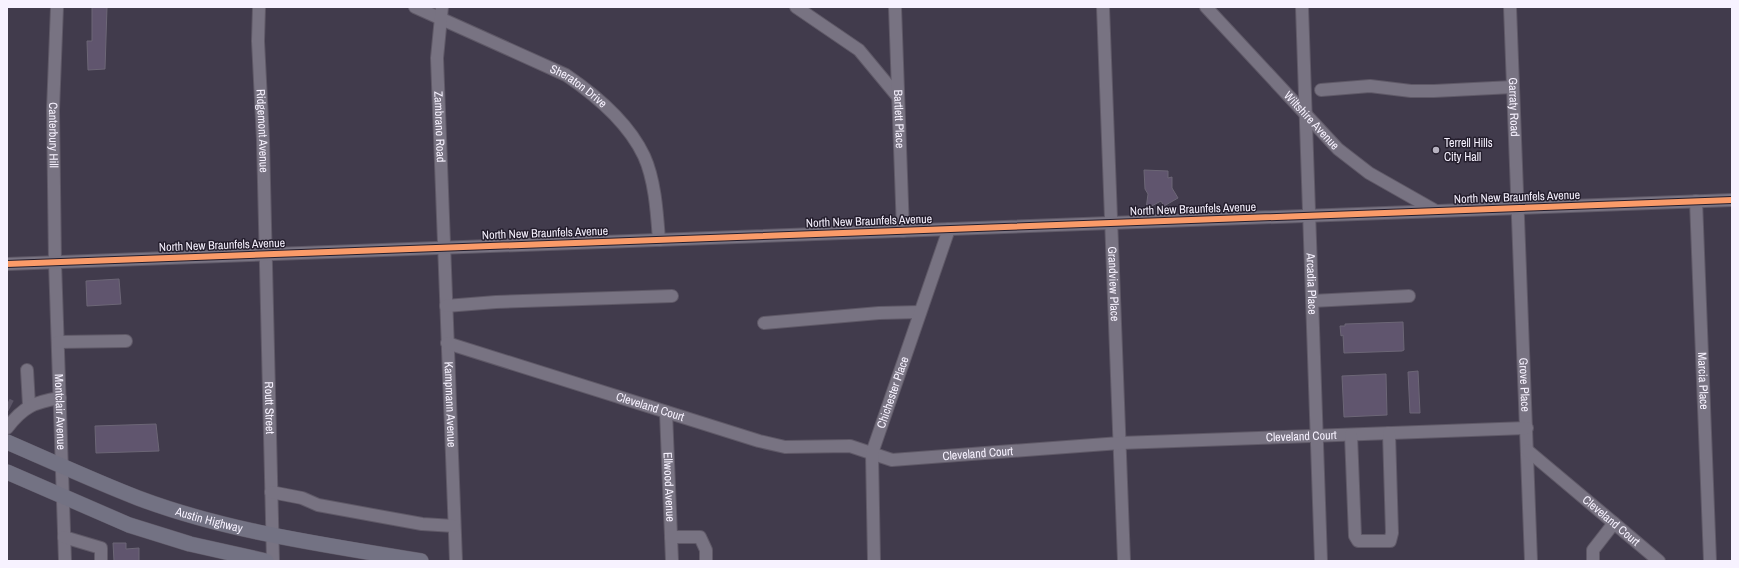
<svg xmlns="http://www.w3.org/2000/svg" width="1739" height="568" font-family="'Archivo Narrow',sans-serif">
  <rect width="100%" height="100%" fill="#413b4c"/>
  <path fill="#60556e" stroke="#6c6676" d="M92,7h15l-2,62 -17,1 -1,-29h5z
    M1144,170l24,1v7l4,-1v11l6,10 -14,8 -3,-5 -15,8 2,-15 -3,-5z
    M119,279l2,25 -34,2 -1,-25z
    M1403,322l1,28 -2,1 -58,2 -1,-18 -2,1 -1,-10h5v-2z
    M1418,371l2,42h-10l-2,-41z
    M1386,374l1,41 -43,2 -2,-41z
    M156,424l3,27 -63,2 -1,-27z
    M113,543h13v6l13,-1v13h-25z"/>
  <g fill="none" stroke-linecap="round" stroke-linejoin="round">
    <path stroke="#5c5667" stroke-width="12" stroke-dasharray="12 6" stroke-linecap="butt" d="M7,404l4,2"/>
    <defs>
      <g id="minor">
        <path id="s1" d="M57,7l-4,103 2,152 10,299"/>
        <path id="s2" d="M259,7l-1,34 5,99 10,421"/>
        <path id="s3" d="M415,7l151,68c31,21 62,47 78,81 11,24 13,57 15,84"/>
        <path id="s4" d="M442,7l-5,51 19,503"/>
        <path d="M796,7l63,43 39,47"/>
        <path id="s5" d="M895,7l8,224"/>
        <path id="s6" d="M1103,7l21,554"/>
        <path id="s7" d="M1206,7l132,142 31,24 67,38"/>
        <path id="s8" d="M1302,7l19,554"/>
        <path id="s9" d="M1510,7l21,554"/>
        <path d="M1321,90l49,-4 41,5h23l79,-4"/>
        <path id="s10" d="M1696,201l14,360"/>
        <path d="M7,264l1725,-64"/>
        <path d="M1312,301l97,-5"/>
        <path d="M446,306l50,-4 176,-6"/>
        <path d="M764,323l115,-10 41,-1"/>
        <path d="M58,342l68,-1"/>
        <path id="s11" d="M447,343l312,98 26,6 65,-1 42,14 228,-17 407,-15"/>
        <path d="M27,370l2,35"/>
        <path id="s12" d="M666,412l6,149"/>
        <path d="M7,428c16,-21 27,-26 53,-30"/>
        <path d="M1351,435l4,101 3,5h32l2,-8 -3,-100"/>
        <path id="s13" d="M1527,450l132,111"/>
        <path d="M271,492l31,6 16,7 104,19 32,2"/>
        <path d="M64,537l37,11v13"/>
        <path d="M671,537h29l6,13v11"/>
        <path id="s14" d="M874,561l-2,-108 77,-224"/>
        <path d="M1593,561v-11l21,-27"/>
      </g>
      <g id="major">
        <path id="s15" d="M7,442c44,19 87,39 131,56 90,34 189,47 283,63"/>
        <path d="M7,472l122,53 61,19 76,17"/>
      </g>
    </defs>
    <use href="#minor" stroke="#5f5967" stroke-width="14"/>
    <use href="#major" stroke="#5f5967" stroke-width="16"/>
    <use href="#minor" stroke="#787382" stroke-width="12"/>
    <use href="#major" stroke="#737283" stroke-width="15"/>
    <defs>
      <path id="cycleway" d="M7,264l1725,-64"/>
    </defs>
    <use href="#cycleway" stroke="#241e2d" stroke-width="8"/>
    <use href="#cycleway" stroke="#fa9b69" stroke-width="6"/>
  </g>
  <circle fill="#b7b2c0" stroke="#241e2d" stroke-width="1.5" cx="1436" cy="150" r="4"/>
  <g text-anchor="middle" dominant-baseline="central" stroke-width="3" stroke-linejoin="round" paint-order="stroke">
    <g font-size="12" fill="#f7f2ff" stroke="#241e2d">
      <text stroke="none"><textPath href="#s3" startOffset="182">Sheraton Drive</textPath></text>
      <text stroke="none"><textPath href="#s9" startOffset="100">Garraty Road</textPath></text>
      <text stroke="none"><textPath href="#s5" startOffset="112">Bartlett Place</textPath></text>
      <text stroke="none"><textPath href="#s7" startOffset="155">Wiltshire Avenue</textPath></text>
      <text stroke="none"><textPath href="#s4" startOffset="120">Zambrano Road</textPath></text>
      <text stroke="none"><textPath href="#s2" startOffset="124">Ridgemont Avenue</textPath></text>
      <text stroke="none"><textPath href="#s1" startOffset="128">Canterbury Hill</textPath></text>
      <text transform="translate(1517 197) rotate(-2)">North New Braunfels Avenue</text>
      <text transform="translate(1193 209) rotate(-2)">North New Braunfels Avenue</text>
      <text transform="translate(869 221) rotate(-2)">North New Braunfels Avenue</text>
      <text transform="translate(545 233) rotate(-2)">North New Braunfels Avenue</text>
      <text transform="translate(222 245) rotate(-2)">North New Braunfels Avenue</text>
      <text stroke="none"><textPath href="#s6" startOffset="277">Grandview Place</textPath></text>
      <text stroke="none"><textPath href="#s8" startOffset="277">Arcadia Place</textPath></text>
      <text stroke="none"><textPath href="#s10" startOffset="180">Marcia Place</textPath></text>
      <text stroke="none"><textPath href="#s9" startOffset="378">Grove Place</textPath></text>
      <text stroke="none"><textPath href="#s14" startOffset="172">Chichester Place</textPath></text>
      <text stroke="none"><textPath href="#s4" startOffset="398">Kampmann Avenue</textPath></text>
      <text stroke="none"><textPath href="#s11" startOffset="213">Cleveland Court</textPath></text>
      <text stroke="none"><textPath href="#s2" startOffset="401">Routt Street</textPath></text>
      <text stroke="none"><textPath href="#s1" startOffset="405">Montclair Avenue</textPath></text>
      <text stroke="none"><textPath href="#s11" startOffset="873">Cleveland Court</textPath></text>
      <text stroke="none"><textPath href="#s11" startOffset="549">Cleveland Court</textPath></text>
      <text stroke="none"><textPath href="#s12" startOffset="75">Ellwood Avenue</textPath></text>
      <text stroke="none"><textPath href="#s15" startOffset="217">Austin Highway</textPath></text>
      <text stroke="none"><textPath href="#s13" startOffset="110">Cleveland Court</textPath></text>
    </g>
    <g font-size="12" fill="#f7f2ff" stroke="#241e2d" text-anchor="start">
      <text x="1444" y="143">Terrell Hills<tspan x="1444" dy="14">City Hall</tspan></text>
    </g>
  </g>
  <rect width="1739" height="568" fill="none" stroke="#f7f2ff" stroke-width="16"/>
</svg>
